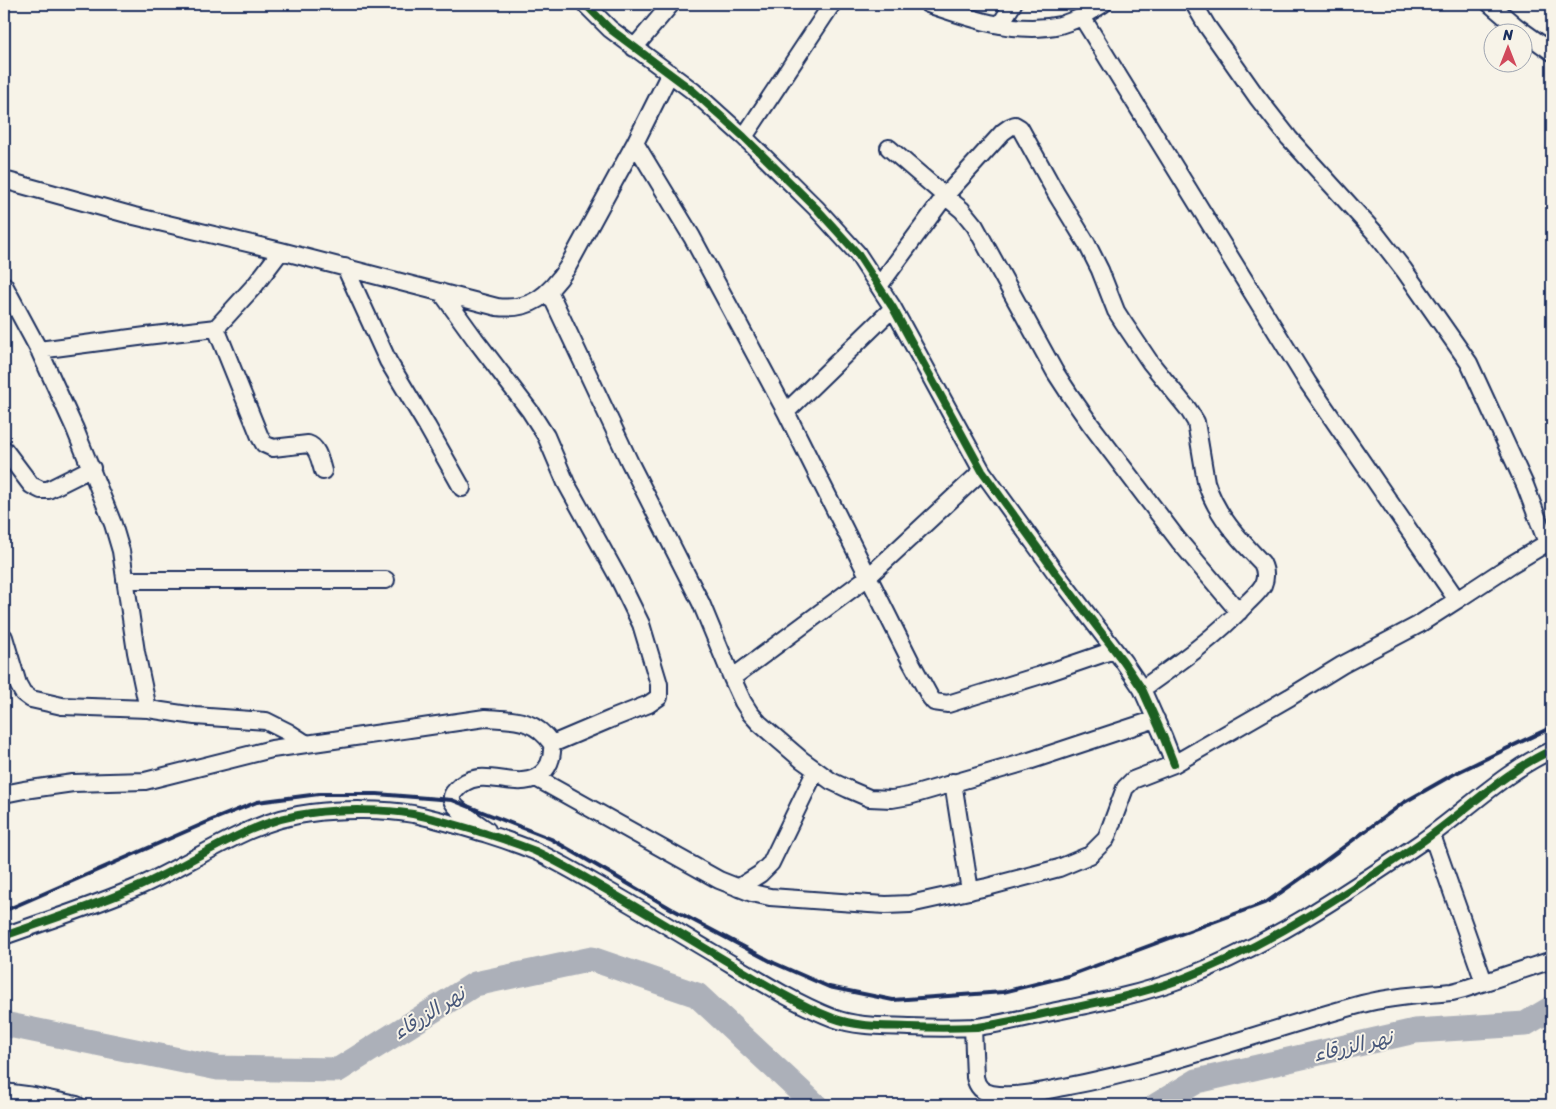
<svg xmlns="http://www.w3.org/2000/svg" width="1556" height="1109" font-family="Sriracha,'Playpen Sans Arabic',sans-serif">
  <rect width="100%" height="100%" fill="#f7f3e8"/>
  <filter id="ink" filterUnits="userSpaceOnUse"><feTurbulence type="fractalNoise" baseFrequency=".02" numOctaves="2"/><feDisplacementMap in="SourceGraphic" scale="10" xChannelSelector="R" yChannelSelector="G"/><feConvolveMatrix kernelMatrix="1 2 1 2 8 2 1 2 1" color-interpolation-filters="sRGB"/></filter>
  <g filter="url(#ink)">
    <g fill="none" stroke-linecap="round" stroke-linejoin="round">
      <path stroke="#acb0b9" stroke-width="25" d="M4,1024l214,44 120,2 137,-86 117,-25 105,36 118,110
        M1157,1105l40,-24 218,-50 110,-7 27,-16"/>
      <defs>
        <path id="minor" d="M585,4l25,25 83,62 51,46 72,71 41,45 36,55 89,163 73,101 68,89 19,28 21,47 11,28
          M928,4c41,14 87,31 132,21 7,-2 14,-5 22,-8
          M1103,4l-21,13 226,366 149,217 55,-36 40,-24
          M1194,4l13,22 50,71 32,41 87,96 28,36 65,93 56,122 22,58
          M1490,4l27,23 35,25
          M1000,25l13,-21
          M634,48l37,-44
          M744,137l88,-133
          M635,143l57,94 94,175 125,250 19,35 4,5 14,2 90,-28 76,-26
          M889,148l56,48 58,-64 7,-5 5,-2 5,3 37,67 30,49 13,26 16,41 7,11 27,40 38,47 8,13 10,60c10,33 33,57 56,81 4,8 4,15 1,22 -4,7 -11,13 -16,18 -30,33 -68,60 -105,86
          M4,180l130,36 147,35 216,56c34,4 52,-12 70,-39l68,-125 35,-70
          M281,251l-25,33 -40,44 44,109 4,7 9,4 35,-4c10,3 12,17 15,27
          M345,267l43,94 39,65 35,62
          M4,285l35,65 36,79 38,95 8,27 15,101 12,57
          M879,286l66,-90 17,14 13,16 80,146 15,23 21,30 88,116 60,71
          M549,291l81,172 71,140 31,75 11,24 7,11 9,10 43,37 29,21 17,8 21,9 23,1 17,-3 117,-34 130,-43
          M441,292l34,47 55,72 16,25 20,47 53,96 22,45 18,60v13l-10,7 -38,15 -59,25c1,13 -3,26 -15,33 -25,14 -58,-14 -81,13 -3,3 -5,6 -4,10 2,9 27,24 35,30
          M39,350l107,-14 70,-8
          M786,412l107,-104
          M4,449l27,36 10,5h7l44,-22
          M125,580h261
          M4,637l14,47 5,9 8,6 31,7 86,3 47,7 71,5 22,11 17,11
          M732,678l136,-101 114,-106
          M536,778l183,102 33,13 18,4 99,7 17,1 24,-1 77,-17 72,-19 31,-13 16,-16 19,-51 8,-8 41,-16 116,-67 52,-32 76,-40 39,-25
          M953,782l17,109
          M4,794l20,-4 49,-7 72,-2 127,-32 213,-31c29,2 49,0 67,26
          M1432,835l52,147
          M738,888l22,-14 11,-11 45,-93
          M4,936c45,-16 92,-31 136,-50 57,-25 108,-66 171,-73 30,-4 73,-4 102,1 25,5 50,13 74,20 16,5 33,11 48,17 24,11 46,24 68,37 37,21 73,43 110,65 37,22 79,49 120,65 24,9 50,8 76,9 22,1 45,1 68,0 25,-3 50,-10 75,-15 44,-9 90,-18 132,-34 85,-33 161,-84 236,-135 44,-30 83,-71 132,-93
          M973,1027l2,50c2,10 7,15 17,17 21,4 51,-3 72,-7 102,-19 198,-56 298,-83 30,-8 60,-9 90,-12l12,-3 88,-29
          M4,1092l30,4 43,9"/>
      </defs>
      <use href="#minor" stroke="#1b2f5e" stroke-width="20"/>
      <use href="#minor" stroke="#f7f3e8" stroke-width="16"/>
      <path stroke="#1b2f5e" stroke-width="4" d="M4,911l208,-91 45,-18 62,-8h58l75,6 99,39 119,69 104,55 55,24 64,13 110,-8 65,-16 199,-74 47,-33 89,-66 51,-29 98,-47"/>
      <defs>
        <path id="cycleway" d="M585,4l25,25 83,62 51,46 72,71 41,45 36,55 89,163 73,101 68,89 19,28 21,47 11,28
          M4,936c45,-16 92,-31 136,-50 57,-25 108,-66 171,-73 30,-4 73,-4 102,1 25,5 50,13 74,20 16,5 33,11 48,17 24,11 46,24 68,37 37,21 73,43 110,65 37,22 79,49 120,65 24,9 50,8 76,9 22,1 45,1 68,0 25,-3 50,-10 75,-15 44,-9 90,-18 132,-34 85,-33 161,-84 236,-135 44,-30 83,-71 132,-93"/>
      </defs>
      <use href="#cycleway" stroke="#f7f3e8" stroke-width="11"/>
      <use href="#cycleway" stroke="#1b5e20" stroke-width="8"/>
    </g>
  </g>
  <g text-anchor="middle" dominant-baseline="central" stroke-width="4" stroke-linejoin="round" paint-order="stroke">
    <g font-size="20" font-style="italic" fill="#465679" stroke="#f7f3e8">
      <text transform="translate(429 1013) rotate(-32)">نهر الزرقاء</text>
      <text transform="translate(1353 1046) rotate(-13)">نهر الزرقاء</text>
    </g>
  </g>
  <rect width="1556" height="1109" fill="none" stroke="#f7f3e8" stroke-width="20"/>
  <rect x="10" y="10" width="1536" height="1089" fill="none" stroke="#1b2f5e" stroke-width="2" filter="url(#ink)"/>
  <g transform="translate(1508 48)"><circle r="24" fill="#f7f3e8" stroke="#9fa5b1"/>
  <path d="M0-4L9 19L0 12L-9 19Z" fill="#d1495b"/>
  <text y="-8" font-size="14" font-weight="bold" text-anchor="middle" fill="#1b2f5e">N</text>
  </g>
</svg>
